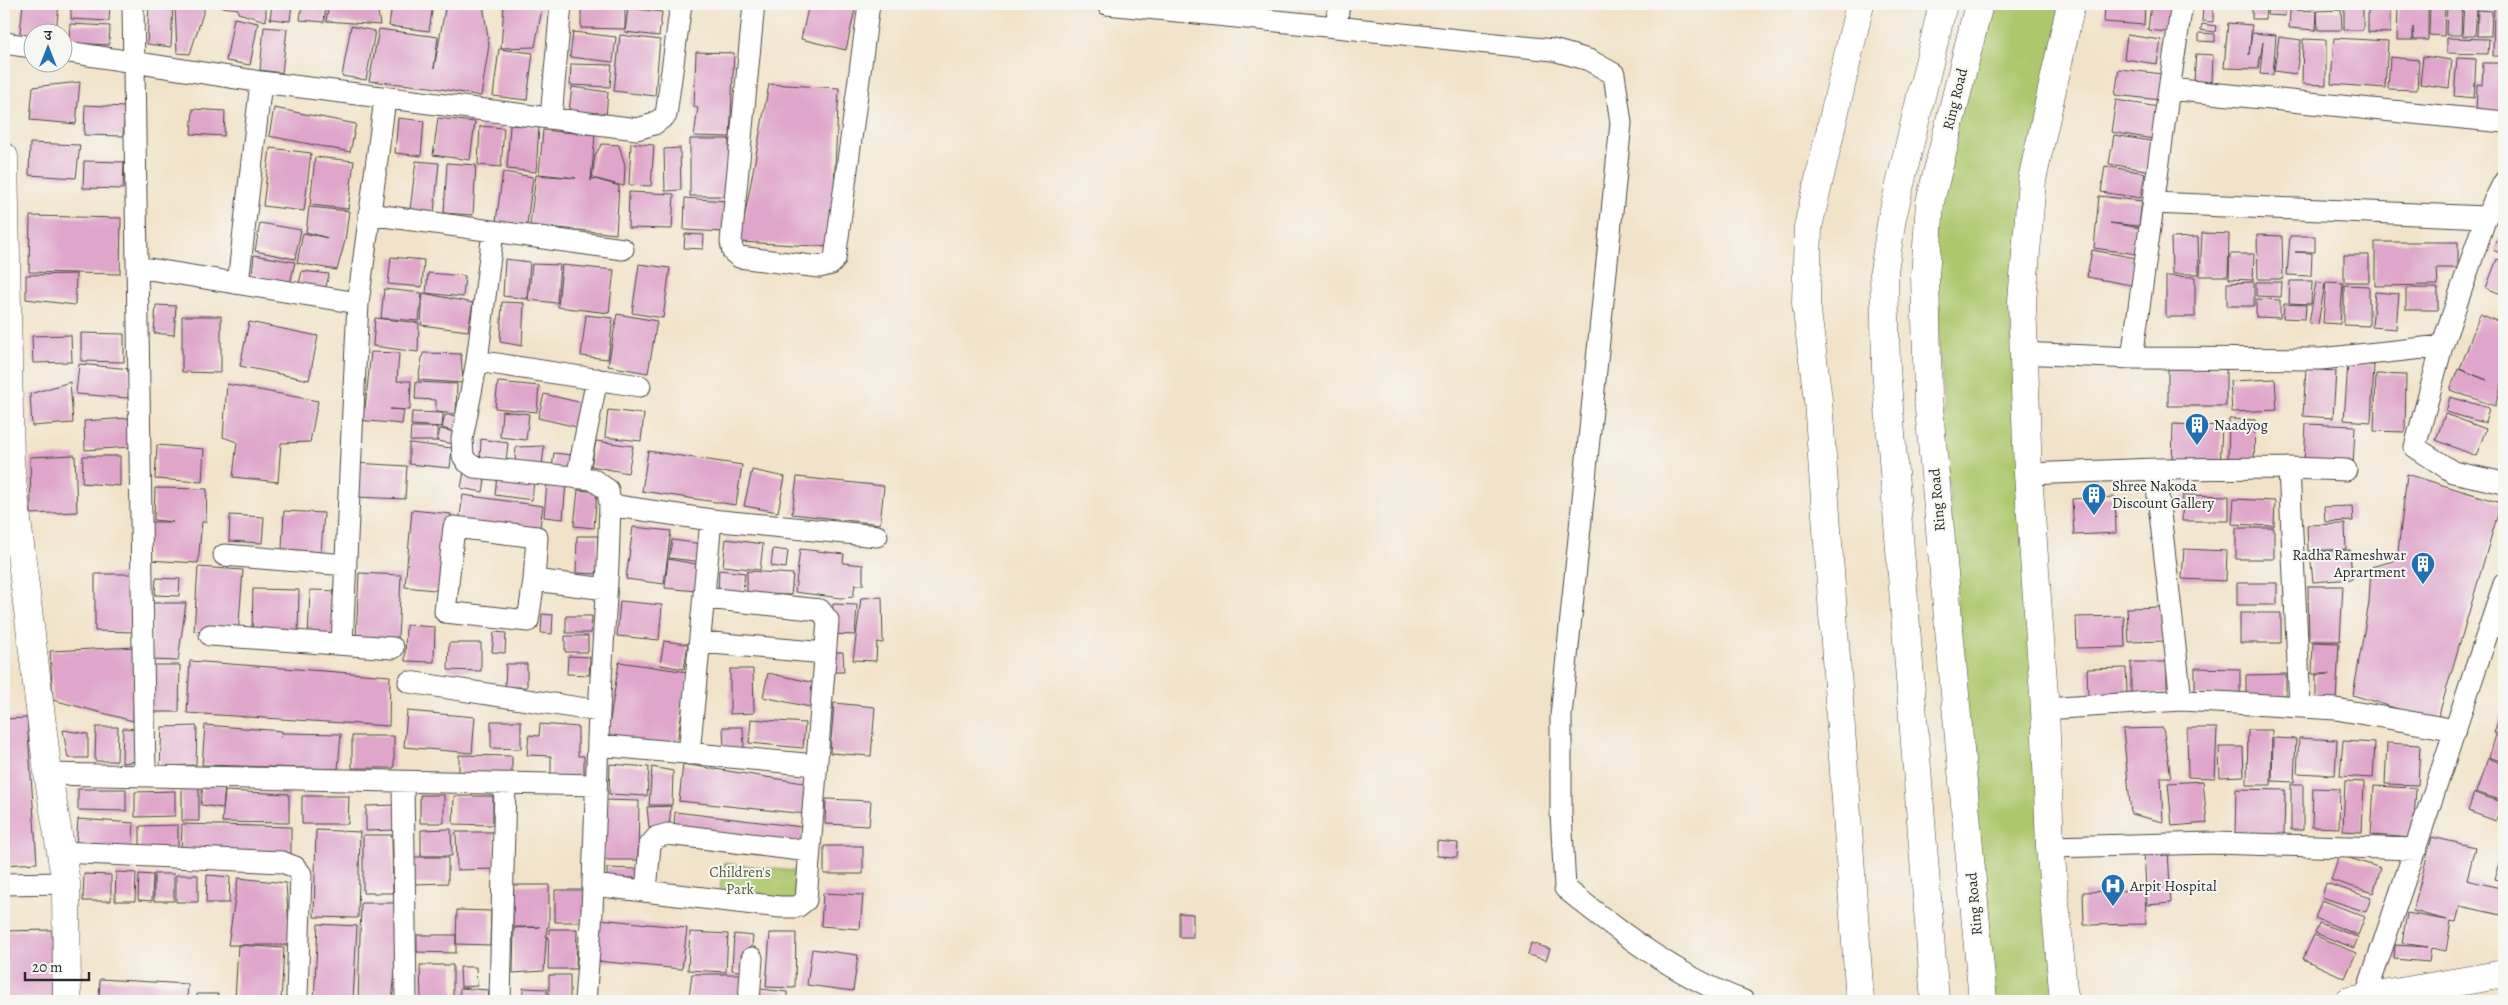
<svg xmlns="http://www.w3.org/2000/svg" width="2508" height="1005" font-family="Alegreya,'Noto Serif Devanagari',serif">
  <rect width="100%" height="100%" fill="#f6f6f2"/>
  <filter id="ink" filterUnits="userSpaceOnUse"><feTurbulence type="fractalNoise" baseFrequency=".02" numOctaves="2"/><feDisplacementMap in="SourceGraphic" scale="10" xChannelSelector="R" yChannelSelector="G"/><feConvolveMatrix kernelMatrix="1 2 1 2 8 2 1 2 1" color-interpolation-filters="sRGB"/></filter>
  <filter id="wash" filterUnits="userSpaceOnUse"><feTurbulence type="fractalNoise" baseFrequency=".0096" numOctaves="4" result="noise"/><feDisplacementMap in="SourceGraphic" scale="20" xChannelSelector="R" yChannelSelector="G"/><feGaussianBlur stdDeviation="1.12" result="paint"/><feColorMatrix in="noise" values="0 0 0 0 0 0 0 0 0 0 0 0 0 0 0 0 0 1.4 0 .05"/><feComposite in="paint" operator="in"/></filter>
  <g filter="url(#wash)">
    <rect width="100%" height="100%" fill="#f1e3c9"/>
    <path fill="#adc76d" stroke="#6c794c" d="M1977,4h94l-61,304 46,693h-72l-54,-799z
      M724,863l77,9 -4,30 -78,-7z"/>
    <g id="blocks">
      <path fill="#dfa5ca" d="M23,4h36l-3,28h-24v11l-13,-1z
        M71,4h39l-1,17 -38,-2z
        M149,4h24l-2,43 -24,-3z
        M180,4h26l-16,50 -13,-1 -2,-48z
        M214,4h52v17l-28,-8v-4l-25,-3z
        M272,4h20l-2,17 -20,-2z
        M302,4h24l-2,18 -24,-2z
        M329,4h48l3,21 -54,-4z
        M392,4h41l-4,27 -40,-5z
        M446,4h37l6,41 -8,51 -51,-9 -61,-6 10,-52 59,8 -4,31z
        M504,4h15l23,4 -7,39 -34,1z
        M581,4h44v25l-44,-1z
        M631,4h33v5l-33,-3z
        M809,4h17l29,6 -9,40 -45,-11z
        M2105,4h40l-1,21 -40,-3z
        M2151,4h28l-3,29 -28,-3z
        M2252,4h14l-1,15h-13z
        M2268,4h17v12l-18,-1z
        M2289,4h26v4l-26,-2z
        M2344,4h19v26h-19z
        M2368,4h22v29l-22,-1z
        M2430,4l15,1 -1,31 -15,-1z
        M2494,4l10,1v51h-11z
        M2398,5h30v35h-14l-1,-13v13h-16z
        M2447,5l15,1 -1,29h-15z
        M2203,6l10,1v15l-11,-1z
        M2464,6l13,1 -2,29h-13z
        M628,8l34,4 -3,24 -34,-4z
        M2290,10l27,1 -1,19 -27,-2z
        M2341,10l1,20h-24l-1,-19z
        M2478,10l14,1 -1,25h-14z
        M234,18l24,5 -8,42 -24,-4z
        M2228,23l24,2 -3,30 3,-22 24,2 -3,40 -13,-1 3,-32 -5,27 -34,-1z
        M70,24l40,2 -1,19 -40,-2z
        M2202,24l14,2 -1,6 -14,-2z
        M351,26l24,5 -9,49 -24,-4z
        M264,27l23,2 -5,44 -22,-3z
        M573,32l43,5 -3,25 -43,-5z
        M2199,33l16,1v8l-16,-1z
        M620,35l40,5 -5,56 -41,-5z
        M2127,35l34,5 -4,24 -33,-5z
        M2279,37l22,3 -5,34 -22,-3z
        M2334,38l54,3 -3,47 -54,-4z
        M2447,38l42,1 -1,15 -41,-1z
        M2303,39l23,1v45l-24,-1z
        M499,49l34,4 -6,47 -34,-4z
        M696,52l38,1 -4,84 -36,-1 4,-28 -4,-1z
        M2196,54l17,1 -1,27 -18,-1z
        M2423,56l29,4 -3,28 -29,-4z
        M2390,57l29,3 -2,30 -29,-1z
        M2457,58l19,1 -2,39 -20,-2z
        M2483,63h21v54h-28l1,-33 5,1z
        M571,64l41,1 -2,22 -40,-2z
        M2119,69l44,5 -3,26 -45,-5z
        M80,82l-4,42 -46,-4 3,-33z
        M769,84l70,4 -8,159 -91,-5z
        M572,87l36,5 -2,25 -37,-7z
        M2116,100l42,7 -5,32 -42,-7z
        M85,105l40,2 -2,29 -39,-1z
        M274,108l82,16 -6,28 -81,-16z
        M193,109l32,2 -1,25 -33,-2z
        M398,118l26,3 -3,35 -26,-3z
        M438,118l37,4 -5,38 -37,-5z
        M510,125l29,2 -3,45 -29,-3z
        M480,126l24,2 -3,39 -23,-2z
        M543,130l52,5 -4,46v-3l28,8 -3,48 -86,-9 6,-50 40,3 -37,-4z
        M2114,135l42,7 -4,29 -43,-7z
        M690,139h39v57h-39z
        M30,143l50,2 -4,33 -47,-3z
        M631,143l23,2 -3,41 -22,-1z
        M602,144l17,1 6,20 -1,21 -32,-8 3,-23z
        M270,148l41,5 -7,58 -41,-5z
        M680,148l1,42 -16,1 -1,-42z
        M315,157l39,4 -6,48 -38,-4z
        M84,161l40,1 -1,27 -40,-1z
        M416,161l23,2 -5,50 -24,-3z
        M447,163l29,2 -3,50 -29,-2z
        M2105,166l40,7 -4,25 -40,-6z
        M503,172l30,5 -6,48 -31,-4z
        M629,192l45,2 -2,35 -44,-1z
        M2099,196l43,5 -3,25 -29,-3 31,5 -4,26 -43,-6z
        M685,198l40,3 -1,31 -40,-2z
        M309,207l40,4 -4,30 -8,29 -40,-7 6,-30 25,5 -22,-6z
        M30,216l91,2 -1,56 -91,-2z
        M260,223l41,7 -6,29 -40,-8z
        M2502,230l2,1v24l-11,-5z
        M2202,233l27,1 -1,42h-28z
        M685,234l19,1 -1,14 -19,-1z
        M2257,235l25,1 1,43h-25z
        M2290,236h25v16h-20l17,1 -1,23 -24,-1z
        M2198,237l1,37h-27l-1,-36z
        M2375,242h83v26h-21l1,17 -63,1z
        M2092,250l44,8 -5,27 -44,-8z
        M2230,254h24l-1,26 -24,-1z
        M254,255l41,7 -5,22 -38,-9z
        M2344,255h25v27h-25z
        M391,257l33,3 -2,27 -34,-3z
        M505,259l25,3 -3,37 -24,-3z
        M2497,259l7,3v33l-18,-7z
        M532,264l28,1 -3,38 -29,-3z
        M639,264l31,4 -7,50 -31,-5z
        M562,265l52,5 -5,43 -51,-6z
        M302,271l27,3 -4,16 -26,-6z
        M428,273l37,3 -2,21 -37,-4z
        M76,274l-1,31 -49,-6v-24z
        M2166,276l29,1v40h-29z
        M2290,281h22l-1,23 -22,-1z
        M2254,282v24h-27v-23z
        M2256,282h26l-1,15 -25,-1z
        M2316,282l9,2 -7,40 -9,-1z
        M2326,282l17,1 -3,41 -17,-1z
        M2344,285l25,1v40l-25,-1z
        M2406,288h32v22h-32z
        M384,289l38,4 -3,28 -38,-3z
        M2375,292l24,2 -3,35 -24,-2z
        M423,293l50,10 -5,28 -47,-6z
        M2256,299l24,1v18l-24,-1z
        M502,302l22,1 -2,43 -22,-4z
        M2284,304l22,1 -1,14 -22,-1z
        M156,305l20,1 -2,29 -20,-2z
        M617,314l40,7 -9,52 -40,-7z
        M2480,314l24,10v54l-9,28 -45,-16 8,-21 29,11 -27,-11z
        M586,315l27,3 -5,41 -27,-3z
        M182,316h39v57l-39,-1z
        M375,318l44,5 -1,29 -45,-6z
        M249,322l69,14 -9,44 -69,-14z
        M81,333l43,1v28l-43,-1z
        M71,335l1,27 -39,1 -1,-27z
        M371,352l28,1 -2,28h14l-1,29 -20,-1 14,1 -2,14 -45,-4 1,-13 7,1z
        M423,353l38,1 2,29 -45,-3z
        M79,364l51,5 -2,29 -52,-4z
        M2348,364l26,1 -3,57 -27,-2z
        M2168,369h58v37h-58z
        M2306,369l30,2 -3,47 -30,-2z
        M2376,374l30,1 -1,57 -31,-1z
        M2275,379l2,31 -45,2 -2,-31z
        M70,382l3,41 -41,3 -2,-32z
        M416,382l41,2 -1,30 -20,-2v-12l-21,-1z
        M498,382l41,4 -2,26 -42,-4z
        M227,384l91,17 -8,41 -29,1 -3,39 -45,-5 4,-35 -14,-5z
        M544,394l43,10 -6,24 -43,-10z
        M2450,397l39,11 -4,15 -39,-11z
        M608,410l36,4 -3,27 -36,-4z
        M502,411l27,3 -3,26 -26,-3z
        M412,412l31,1 -1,14 -31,-2z
        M2445,414l41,15 -10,27 -40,-16z
        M445,415l13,1 -2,16 -14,-4z
        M129,418l1,29 -45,3 -1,-29z
        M2229,419l26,1 -1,44 -26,-1z
        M2173,424l49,2 -2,42 -48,-2z
        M2306,424l49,2 -2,41 -49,-3z
        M411,427h26v14h-27z
        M440,429l16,3 -2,12 -17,-3z
        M481,439l27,4 -2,18 -26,-2z
        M596,441l37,5 -5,27 -37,-7z
        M409,443l43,5 -2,20 -41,-4z
        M157,445l47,4 -2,33 -47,-3z
        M544,446l-2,20 -27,-4 1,-15z
        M648,451l94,14 -6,40 -94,-14z
        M554,453l18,2v14l-20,-1z
        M75,455l2,57 -46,2 -1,-57z
        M83,456h37v30l-38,-3z
        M355,463l52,3 -2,33 -51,-2z
        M752,470l33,7 -7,35 -34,-6z
        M464,471l22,3 -3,18 -22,-4z
        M2407,474l94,29 -64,218 -84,-26 16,-92 2,-36 26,-7z
        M497,475l37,5 -2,20 -37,-5z
        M797,477l87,9 -4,38 -88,-10z
        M547,482l19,1 -3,36 -19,-2z
        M155,488l52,1 -1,33h-4l-4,41 -51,-3 2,-38h24l-19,-2z
        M578,490l19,2 -3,36 -20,-2z
        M463,495l80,11 -4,28 -80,-12z
        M2183,495l46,1v25h-47z
        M2115,497l1,36 -42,2 -2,-36z
        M2234,499l41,2 -1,25 -42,-2z
        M2352,506l1,15 -28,1 -1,-15z
        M412,510l39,4 -7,77 -39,-4z
        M284,511l40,2 -3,39 -39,-3z
        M230,515l34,2 -2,26 -33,-2z
        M2345,524l1,25 -38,2 -1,-26z
        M633,527l38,4 -7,53 -38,-5z
        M2236,528h38v31h-38z
        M577,536h21l-1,38 -21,-1z
        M726,539l37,5 -3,26 -37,-4z
        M672,540l31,4v18l-34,-4z
        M773,549l15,2 -2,17 -15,-2z
        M800,549l44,5 -1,9 20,2v20h-8l-2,12 -12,1 -46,-6z
        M2184,549l43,2 -1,30 -44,-2z
        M2350,550l2,29 -39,3 -3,-30z
        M668,559l28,5v27l-31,-3z
        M198,567l45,3 -5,65 -44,-4z
        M719,570l26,3 -3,24 -24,-4z
        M747,571l46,3 -2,21h-44z
        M359,573l42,2 -3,65 -42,-2z
        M95,574h41v58l-41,-1z
        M156,578l24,1 -1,17 -24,-1z
        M2237,583h40v22h-40z
        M2308,586h35l-3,55h-31z
        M253,589l46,1 -1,44h-46z
        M310,590l30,1 -2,49h-30z
        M882,597l1,46 -6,-1 -1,19 -23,-1 8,-62z
        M620,601l42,4 -3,35 -42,-4z
        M153,603h33l-8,58 -26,-1z
        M833,604l24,1 -2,30 -23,-1z
        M2165,607l1,34 -37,1 -2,-34z
        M2240,613h41v30h-41z
        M542,614l11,1 -1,19 -11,-1z
        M566,616h26l-1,17h-25z
        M2124,616l1,31 -48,1 -1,-31z
        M406,625l29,2 -1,35 -29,-1z
        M494,632l12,1 -1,20 -13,-1z
        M565,636h23v16h-23z
        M664,641l24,3 -4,25 -24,-4z
        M2313,642l26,1 -3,59h-20v-27l13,-1h-17z
        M449,643h32v28l-33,-1z
        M135,647l-2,74 -80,-21 -3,-49z
        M831,652h12l1,20h-13z
        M568,656l22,1 -1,18 -22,-1z
        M190,661l200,15 -1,50 -202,-13z
        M619,662l69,10 -12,77 -69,-10z
        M2131,662h36v32h-36z
        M506,664h21v23h-22z
        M148,665h32l-1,47h-32z
        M2126,668l1,27 -39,2 -1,-28z
        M2195,668l45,1v27l-45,-1z
        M730,669h23l1,44 -24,1z
        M768,673l47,10 -5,24 -47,-10z
        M2286,674v21l-40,1v-21z
        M834,703l41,4 -4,49 -41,-3z
        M2503,707l1,1v28l-10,-3z
        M407,711l68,6 -3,36 -68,-6z
        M27,718l10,145 -33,2v-146z
        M751,719l54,4 -2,25 -54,-5z
        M491,721h30v28l-30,-1z
        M540,724l38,3v29h6v23l-33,-1v-22l-24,-1 2,-20 10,1z
        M205,725l77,6 -1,7 1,-5 59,1 -3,35 -136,-4z
        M197,726l-1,39 -36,1 2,-39z
        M96,727h22l-1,34h-22z
        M723,727h20l1,22 -20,1z
        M123,728l16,1 -2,32 -15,2z
        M2163,728l8,49h-10l2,45 -32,-8 -8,-85z
        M2187,728h30l-2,50 -27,-1z
        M63,730l25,4v24h-20z
        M2248,730h24l-1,55h-24z
        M2496,735l8,3v24l-15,-5z
        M352,736h42v32h-42z
        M2273,738l23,1 -2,43 -22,-1z
        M2299,738l38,2 -2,35 -38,-2z
        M2343,741l32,2 -2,35 -33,-2z
        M2387,743l33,2 -2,40 -33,-1z
        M2219,747h24l1,29 -24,1z
        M459,755l53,1v23l-53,-1z
        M2488,758l16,6v37l-28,-9z
        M610,764l39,3 -2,29 -38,-2z
        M683,764l127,20 -4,30 -127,-13z
        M652,767l21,4 -1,34h-23z
        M2203,781l4,42 -35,3 -4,-43z
        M2345,781l19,1 -2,50 -19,-1z
        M203,783l22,3 -2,22 -22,-3z
        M2291,784h12v46h-12z
        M2374,786l42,2 -3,50 -42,-3z
        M182,787h17v34h-17z
        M2313,788l27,1 -1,39 -27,-1z
        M78,789h48v22l-48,-1z
        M2236,789l49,1 -1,45 -49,-1z
        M175,791v25l-40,1v-25z
        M225,791l64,3v29l-67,-1z
        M2474,793l28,9 -6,19 -28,-10z
        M420,795h24v28h-24z
        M302,796h47l-1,28h-46z
        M454,796h39v29l-40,-1z
        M826,799l45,2 -2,25 -44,-2z
        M604,800l35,1 -1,59h-34z
        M396,805l1,25 -31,1v-25z
        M671,806l-2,22h-20l-2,-21z
        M675,812l127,15v16l-128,-17z
        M78,819l56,4 -2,27 -56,-4z
        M182,824l109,3v31l-110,-3z
        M178,825v24l-38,1v-24z
        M451,829l1,27h-31v-26z
        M316,830l44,2 -2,86 -44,-1z
        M456,832h38l1,37 -38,1z
        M363,835h29l1,58h-30z
        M2432,837l43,10 -8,33 37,9 -3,26 -41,-9 -4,16 -5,-1 -5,30 -15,-3 -2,14 -35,-3 1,-14 32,2 -25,-4 5,-30 40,7 -34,-9z
        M1437,841l21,2 -1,14 -20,-1z
        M824,846h39v28h-39z
        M2504,850v32l-9,-3z
        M2168,851l3,52 -24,2 -3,-53z
        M2339,855l42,13 -8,25 -42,-13z
        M414,857h34v26l-35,1z
        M607,868l30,1 2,9h-32z
        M116,872l20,1 -1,28h-20z
        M84,874l27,1v26h-28z
        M139,874l14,1 -1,26 -14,-1z
        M154,874h20v27h-20z
        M176,875h22v27h-22z
        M207,875l23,2 -1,26h-23z
        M238,878l48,5 4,62h-62z
        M2326,883l45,15 -5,14 -44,-15z
        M513,885h36v42h-2l-3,44 -31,2 1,-45 26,-1h-27z
        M555,890h32v32h-32z
        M2145,890l1,34 -62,1 -1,-33z
        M823,893l40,2 -3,34 -39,-3z
        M2322,900l43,17 -7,18 -43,-17z
        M361,903h41l-10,98h-34z
        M457,910l34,1 -1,34 -34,-1z
        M1179,913l14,1v23h-14z
        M600,919l87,9 -5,41 -86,-8z
        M2319,923l39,14 -4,11 -39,-15z
        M318,924l39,2 -4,75h-39z
        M549,929h28l-1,40h-28z
        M52,930l1,68h-49v-67z
        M690,932l38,2 -2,38 -38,-2z
        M770,933h26l-1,55 -29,-1z
        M734,934l19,2 -4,37 -17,-3z
        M417,935h39v18l-39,-1z
        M2314,935l42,18 -11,25 -42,-19z
        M1531,943l19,6 -4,11 -18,-5z
        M238,945l46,3 -3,53h-46z
        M812,949l46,6 -5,36 -46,-6z
        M420,965h33v36h-32z
        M460,967h16l1,19 -16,1z
        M692,974h53l-2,27 -54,-3z
        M549,975h21v26h-21z
        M100,979l88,5 -1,17h-88z
        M460,988l29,2 -1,11h-29z
        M523,988l24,1v12h-24z
        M760,989l27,3v9h-27z
        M197,994h21v7h-21z"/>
    </g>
  </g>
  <g filter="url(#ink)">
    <use href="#blocks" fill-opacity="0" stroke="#494743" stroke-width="1"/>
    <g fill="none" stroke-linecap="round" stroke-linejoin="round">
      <defs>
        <path id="street" d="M133,4l12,772
          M754,4l-23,238 2,10 6,5 80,10 12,-3 4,-5 34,-255
          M1107,4l229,23 3,-23
          M2182,4l-13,85 335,33
          M1336,27l217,23 36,10 25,14 7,49 -60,593v97l4,75c54,44 113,89 179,113
          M4,43l28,4
          M62,51l199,31 376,47 17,-5 12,-9 15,-111
          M551,118l10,-114
          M2154,203l332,14
          M369,214l254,35
          M493,232l-16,129 -15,78 1,17 4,6 7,5 118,12 16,11 2,15 -2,59 -9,147 -7,201 -7,89
          M137,267l221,36
          M238,283l23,-201
          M2442,346l44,-129 18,-35
          M2023,353l109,5 189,1 121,-13 -27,101 38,25 51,11
          M2132,358l37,-269
          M477,361l163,25
          M2155,469l26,231
          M2028,474l127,-5 134,-1
          M577,478l20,-99
          M610,505l101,15 166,16
          M224,555l122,10
          M534,580l-6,41 -83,-9 9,-85 83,10 -3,43 72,9
          M210,635l183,13
          M701,642l124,11
          M342,644l16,-341 27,-204
          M409,682l190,29
          M2300,707l-11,-239 57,2
          M2045,709l136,-9 155,9 120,21
          M598,745l218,20
          M689,754l22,-234
          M48,774l548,11
          M403,782l3,219
          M2050,847l164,-4 202,6
          M61,852l221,10 13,5 6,7 -4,121
          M4,884l62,-1
          M593,885l187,22h17l9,-7 22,-280 -8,-10 -114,-12
          M646,891l4,-46 7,-8 11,-3 141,17
          M500,1001l5,-217
          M749,1001l3,-43
          M2364,1001l140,-417"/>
        <path id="secondary" d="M4,157l6,306 38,311 18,109 1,118
          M1860,1001l-42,-601 -12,-97 2,-76 52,-223
          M2064,1001l-14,-154 -5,-138 -17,-235 -6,-173 10,-121 39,-176
          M2349,1001l155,-27"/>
        <path id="primary" d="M1979,4l-49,198 -5,74 3,122 55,603
          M1935,1001l-49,-632 -2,-98 8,-53 51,-214"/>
      </defs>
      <use href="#street" stroke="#494743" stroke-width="23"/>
      <use href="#secondary" stroke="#494743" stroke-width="29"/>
      <use href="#primary" stroke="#494743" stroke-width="29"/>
      <use href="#street" stroke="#fff" stroke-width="21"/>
      <use href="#secondary" stroke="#fff" stroke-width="28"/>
      <use href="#primary" stroke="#fff" stroke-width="28"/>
    </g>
  </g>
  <defs>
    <symbol id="building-pin" viewBox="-11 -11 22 30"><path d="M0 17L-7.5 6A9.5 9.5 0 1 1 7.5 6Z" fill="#1f6fb2" stroke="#f6f6f2"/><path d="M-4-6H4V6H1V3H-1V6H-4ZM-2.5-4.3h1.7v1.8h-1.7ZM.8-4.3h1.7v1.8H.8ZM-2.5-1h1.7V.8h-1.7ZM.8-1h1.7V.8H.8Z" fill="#fff"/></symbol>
    <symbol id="hospital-pin" viewBox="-11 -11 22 30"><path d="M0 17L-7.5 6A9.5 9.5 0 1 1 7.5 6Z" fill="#1f6fb2" stroke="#f6f6f2"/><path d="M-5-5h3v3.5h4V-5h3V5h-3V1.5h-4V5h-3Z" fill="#fff"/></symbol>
  </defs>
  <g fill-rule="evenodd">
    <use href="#building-pin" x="2183" y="411" width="28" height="38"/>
    <use href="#building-pin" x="2080" y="481" width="28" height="38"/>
    <use href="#building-pin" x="2409" y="550" width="28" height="38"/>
    <use href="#hospital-pin" x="2099" y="872" width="28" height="38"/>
  </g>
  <g text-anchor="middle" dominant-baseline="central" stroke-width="4" stroke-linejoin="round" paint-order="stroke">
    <g font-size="15" fill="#2b2b2b" stroke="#f6f6f2">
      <text transform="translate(1955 99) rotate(-76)">Ring Road</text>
      <text transform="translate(1937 500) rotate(-95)">Ring Road</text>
      <text transform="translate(1974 904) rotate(-95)">Ring Road</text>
    </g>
    <g font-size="15" fill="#2b2b2b" stroke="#f6f6f2" text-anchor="start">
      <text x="2214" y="425">Naadyog</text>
      <text x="2112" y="486">Shree Nakoda<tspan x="2112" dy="17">Discount Gallery</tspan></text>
      <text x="2406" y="555" text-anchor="end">Radha Rameshwar<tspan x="2406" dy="17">Aprartment</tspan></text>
      <text x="2130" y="886">Arpit Hospital</text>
    </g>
    <g font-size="15" fill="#525a3f" stroke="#f6f6f2">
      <text x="740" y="872">Children's<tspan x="740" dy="17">Park</tspan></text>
    </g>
  </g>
  <rect width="2508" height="1005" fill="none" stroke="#f6f6f2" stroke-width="20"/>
  <g transform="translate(48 48)"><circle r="24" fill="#f6f6f2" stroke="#a5a5a2"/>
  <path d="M0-4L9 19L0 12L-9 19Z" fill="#1f6fb2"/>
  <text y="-8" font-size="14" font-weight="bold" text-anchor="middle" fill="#2b2b2b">उ</text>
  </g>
  <path d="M25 972v8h64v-8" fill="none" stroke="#2b2b2b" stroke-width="2.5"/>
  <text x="32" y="972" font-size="15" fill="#2b2b2b" stroke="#f6f6f2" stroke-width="4" paint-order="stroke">20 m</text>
</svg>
